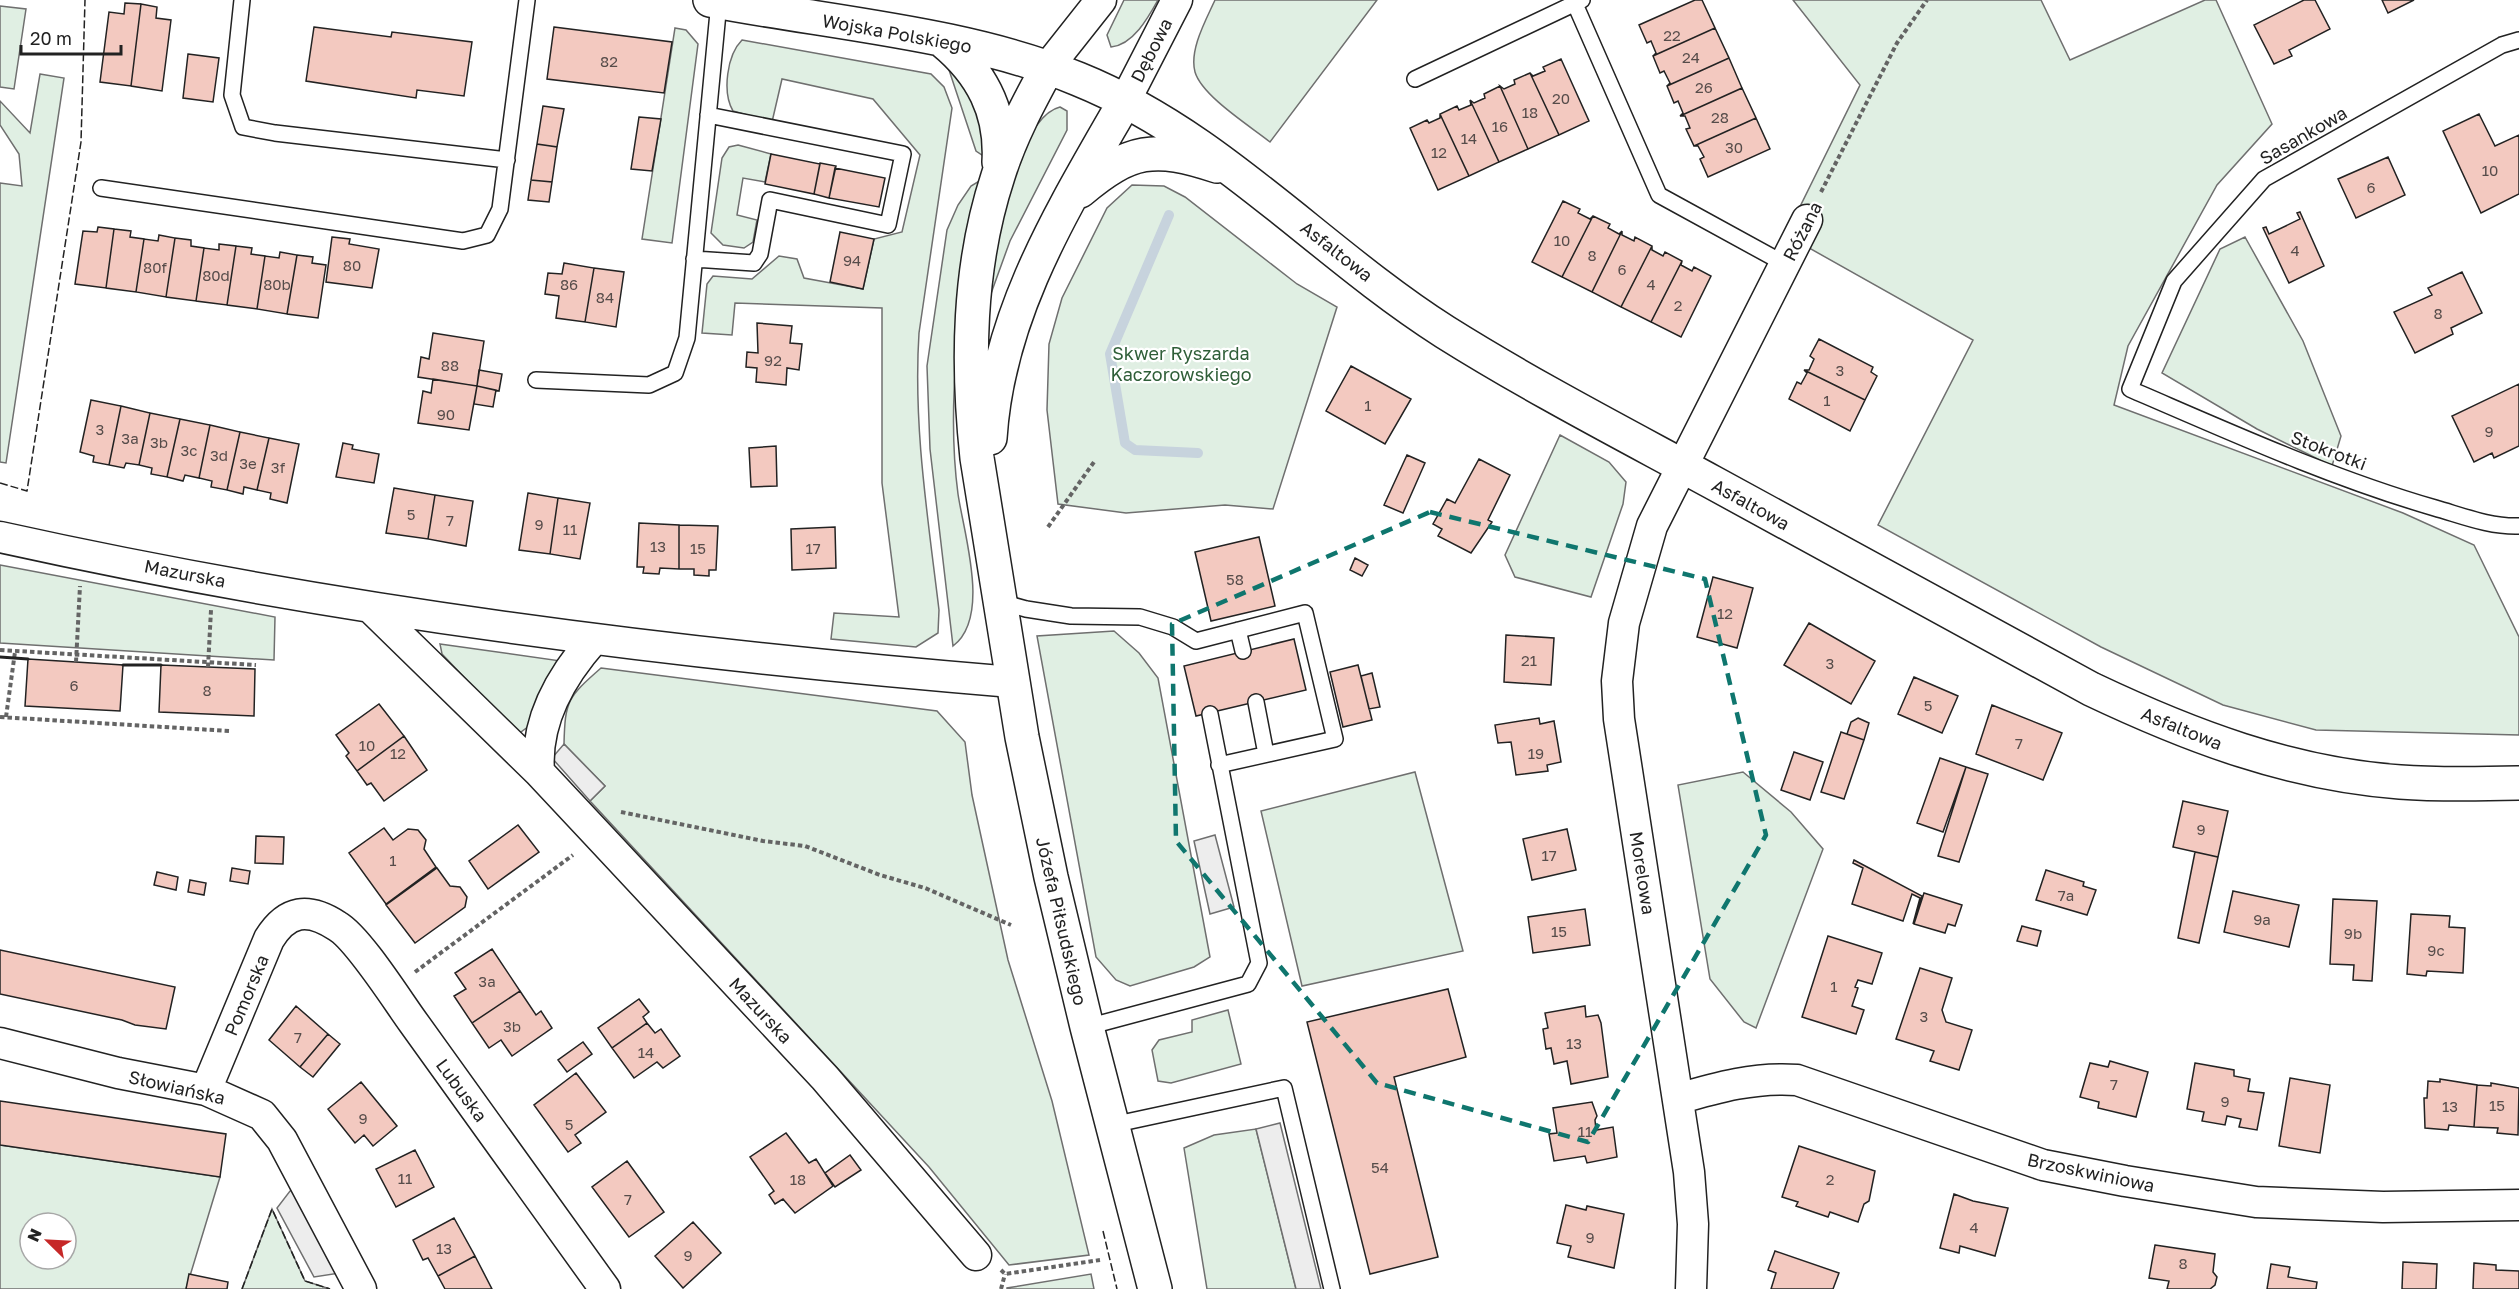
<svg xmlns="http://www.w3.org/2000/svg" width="2519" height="1289" font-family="'Golos Text',sans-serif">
  <rect width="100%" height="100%" fill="#fff"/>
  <path fill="#e0efe3" stroke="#6f6f6f" stroke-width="1.5" fill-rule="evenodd" d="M1124,0h34c-10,18 -25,45 -47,47l-4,-12z
    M1215,0h162l-107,142c-20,-16 -68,-46 -75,-70 -6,-22 11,-52 20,-72z
    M1793,0h248l29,60 135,-60h11l56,124 -55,61 -89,161 -14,59 289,108 71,32 45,92v98l-203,-5 -93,-25 -122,-58 -223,-122 95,-185 -187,-105 74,-150z
    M0,6l26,3 -12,80 -14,-2z
    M675,28l11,2 12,14 -26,199 -30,-4z
    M742,40l189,34 13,13 8,21 -33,225c-6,93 9,185 20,277l-1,23 -22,14 -85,-8 3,-26 65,4 -17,-134v-175l-147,-5 -3,32 -30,-2 5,-49 6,-8 39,3 27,-23 18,3 7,19 59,11 11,-50 28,-7 18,-77 -47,-56 -91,-20 -10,43 -39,-11c-11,-19 -6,-56 9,-71z
    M949,70l13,8 18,21 5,58 -9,-6z
    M40,74l24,4 -58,385 -6,-1v-279l22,3 -3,-32 -19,-29v-24l30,32z
    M1060,107l7,4v19l-57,111 -34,94c10,-47 34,-216 84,-228z
    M738,145l33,9 -6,28 -22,-4 -6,37 20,5 -4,22 -9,6 -21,-3 -12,-12 11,-75 7,-11z
    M981,180c-16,105 -37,208 -23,314 6,41 33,123 -5,152l-23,-197 -3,-83 20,-136 11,-25 13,-19z
    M1132,185l32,1 21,11 112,87 40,23 -64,202 -48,-4 -99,8 -68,-9 -11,-94 2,-66 13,-46 45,-90z
    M2245,237l58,104 38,95 -9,30 -75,-37 -95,-56 58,-124z
    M1560,435l49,27 17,20 -3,22 -32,93 -76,-20 -10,-22z
    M0,565l275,52 -1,43 -274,-17z
    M1114,631l25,22 19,25 52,279 -16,10 -64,19 -14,-6 -20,-23 -59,-321z
    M440,644l121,17 -29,63 -14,10 -76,-80z
    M601,668l336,43 28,31 7,53 36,165 44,141 37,154 -80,10 -80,-98 -339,-366 15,-15 -41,-42c1,-44 4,-47 37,-76z
    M1415,772l48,179 -161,35 -41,-175z
    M1743,772l48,40 32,37 -67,179 -12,-6 -34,-43 -32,-194z
    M1228,1010l13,54 -70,19 -13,-2 -6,-31 7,-10 33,-8v-12z
    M1256,1129l40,160h-89l-23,-141 30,-13z
    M0,1145l220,32 -34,112h-186zM30,1223h36v36h-36z
    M272,1209l33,72 25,8h-88z
    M1091,1274l3,15h-87v-1z"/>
  <path fill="#ededed" stroke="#6f6f6f" stroke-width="1.5" d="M564,744l41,42 -15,15 -38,-43z
    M1215,835l19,72 -24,7 -16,-73z
    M1280,1123l41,166h-25l-40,-160z
    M295,1189l45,84 -26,4 -37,-69 13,-17z"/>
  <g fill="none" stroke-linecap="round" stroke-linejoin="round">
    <path stroke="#c7d3dd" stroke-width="10" d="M1169,215l-59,139 15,89 10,7 63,3"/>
  </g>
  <path fill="#f3c9c0" stroke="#222" stroke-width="1.5" d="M1695,0h7l13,28 -62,28 3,-3 -5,-12 -4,2 -8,-18z
    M2304,0h11l15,29 -41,21 3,6 -18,8 -20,-39z
    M2382,0h32l-26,13z
    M125,3l16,1 -10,82 -31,-4 9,-70 15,2z
    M141,4l16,3 -1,11 15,2 -9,71 -31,-5z
    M314,27l77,10 1,-5 80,10 -8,54 -47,-6 -1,8 -110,-17z
    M554,27l118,15 -8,51 -117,-14z
    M1715,28l14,30 -62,28 3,-3 -6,-12 -4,2 -7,-17z
    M188,54l31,4 -6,44 -30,-4z
    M1729,58l13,30 -62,28 3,-3 -5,-12 -4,2 -7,-17z
    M1561,59l28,62 -30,14 -29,-62 3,3 12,-5 -2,-4z
    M1530,73l29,62 -31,14 -28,-63 4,3 11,-5 -1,-4z
    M1500,86l28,63 -29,13 -29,-62 4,3 11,-5 -1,-4z
    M1742,88l14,30 -62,28 -8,-17 4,-1 -5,-12h-5z
    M1470,100l29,62 -30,14 -29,-62 17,-8 2,4 12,-5z
    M543,106l21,3 -7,38 -20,-3z
    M1440,114l29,62 -31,14 -28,-62 17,-8 2,3 11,-5z
    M2479,114l16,32 24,-11v59l-38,19 -38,-82z
    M639,117l22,2 -9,52 -21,-2z
    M1756,118l14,31 -62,28 -8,-18 4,-2 -6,-11h-4z
    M537,144l20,3 -5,35 -21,-2z
    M771,154l49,10 -6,30 -49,-10z
    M2388,157l17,38 -49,23 -18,-39z
    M820,163l16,3 -7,32 -15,-4z
    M835,168l50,10 -6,29 -50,-9z
    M531,180l21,2 -3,20 -21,-2z
    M1563,201l17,8 -2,4 12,6 3,-3 -31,61 -30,-15z
    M2300,212l24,54 -35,17 -26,-55 3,-1 3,7 31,-15 -3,-6z
    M1593,216l17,8 -2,4 11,6 3,-3 -30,61 -30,-15z
    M98,227l16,2 -8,59 -31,-4 8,-53 14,1z
    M114,229l17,2 -1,6 14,2 -8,53 -30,-4z
    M1622,231v4l12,6 1,-4 17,9 -31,61 -29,-15z
    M840,232l34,7 -11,50 -33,-7z
    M159,235l16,3 -9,59 -30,-5 8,-53 14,2z
    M332,237l18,2 -1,5 30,5 -7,39 -46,-6z
    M175,238l16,2v6l13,2 -8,53 -30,-4z
    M219,244l17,2 -9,59 -31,-4 8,-53 15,2z
    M236,246l16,2 -1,6 14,2 -8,53 -30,-4z
    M1652,246v4l11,6 2,-4 17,9 -31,61 -30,-15z
    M280,252l17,3 -10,59 -30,-5 8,-53 14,2z
    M297,255l16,2 -1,6 14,2 -8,53 -31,-4z
    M1682,261l-1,4 11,6 2,-4 17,9 -30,61 -30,-15z
    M564,263l30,5 -9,54 -29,-4 3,-22 -14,-2 3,-21 14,1z
    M594,268l30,4 -8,55 -31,-5z
    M2462,272l20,41 -31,15 2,6 -38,19 -21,-41 38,-17 -4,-7z
    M757,323l35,3 -2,17 12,1 -3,26 -12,-2 -1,17 -30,-3 1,-14 -11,-1 1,-15 11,1z
    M433,333l51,8 -7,45 -59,-9 3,-20 8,2z
    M1819,339l54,28 -2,5 6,4 -12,24 -61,-30h5l5,-11 -4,-3z
    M1351,366l60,33 -26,45 -59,-33z
    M479,370l23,4 -3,17 -22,-5z
    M1804,370l61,30 -15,31 -61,-32 8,-17 4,2 6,-11z
    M433,379l44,7 -8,44 -51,-7 5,-32 8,2z
    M2519,384v62l-25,12 -2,-5 -18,9 -22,-46z
    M477,386l19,4 -3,17 -19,-3z
    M91,400l30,6 -12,59 -16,-3 1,-6 -14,-4z
    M121,406l29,7 -11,52 -13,-2 -2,5 -15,-3z
    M150,413l30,6 -13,58 -16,-3 1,-6 -13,-3z
    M180,419l30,6 -11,53 -14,-3 -2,6 -16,-4z
    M210,425l30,7 -13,58 -16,-3 1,-6 -13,-3z
    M240,432l29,6 -12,52 -13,-3 -1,7 -16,-4z
    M269,438l30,6 -12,59 -17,-4 1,-6 -14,-3z
    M343,443l10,2 -1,4 27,5 -5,29 -38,-6z
    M776,446l1,40 -26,1 -2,-39z
    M1407,455l18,8 -22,50 -19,-8z
    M1479,459l31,16 -22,45 4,2 -21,31 -33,-17 4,-7 -9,-5 14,-25 8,4z
    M394,488l41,7 -7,44 -42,-6z
    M528,493l30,5 -8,56 -31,-4z
    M435,495l38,6 -7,45 -38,-7z
    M558,498l32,5 -10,56 -30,-5z
    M639,523l40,2v44l-19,-1 -1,6 -16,-1 1,-6h-7z
    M679,525l39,1 -2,44h-7v6l-15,-1v-6h-15z
    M835,527l1,41 -44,2 -1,-41z
    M1259,537l16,69 -64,15 -16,-69z
    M1355,558l13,7 -6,11 -12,-6z
    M1713,577l40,11 -16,60 -40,-11z
    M1809,623l66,38 -24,43 -67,-39z
    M1506,635l48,3 -3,47 -47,-3z
    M1294,639l12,51 -110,26 -12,-50z
    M28,659l95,6 -3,46 -95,-5z
    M161,665l94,4 -1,47 -95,-4z
    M1358,665l14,55 -29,7 -13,-55z
    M1372,673l8,34 -11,2 -8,-33z
    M1914,677l44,19 -16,37 -44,-19z
    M379,704l25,32 -47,35 -11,-15 3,-3 -13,-18z
    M1992,705l70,28 -19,47 -67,-26z
    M1539,718l1,6 14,-3 7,41 -14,3 1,6 -32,4 -5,-33 -13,1 -3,-18z
    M1858,718l11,5 -5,17 -17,-6 4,-12z
    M1841,732l23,8 -20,59 -23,-7z
    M404,736l23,34 -43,31 -13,-18 -4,2 -10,-14z
    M1794,752l29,10 -13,38 -29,-10z
    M1940,758l26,9 -23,65 -26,-9z
    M1966,767l22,7 -29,88 -21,-6z
    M2183,801l45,10 -10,46 -45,-10z
    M518,825l21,27 -51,37 -19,-28z
    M384,828l9,12 15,-11 10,1 8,10 -2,9 12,18 -50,37 -37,-51z
    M1567,829l9,41 -44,10 -9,-41z
    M256,836l28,1 -1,27 -28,-1z
    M2195,852l23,5 -19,86 -21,-5z
    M1854,860l68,36 -9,28 7,-26 -8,-4 -9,27 -51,-17 11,-36 -10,-5z
    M232,868l18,3 -2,13 -18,-3z
    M437,868l13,18 10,1 7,10 -2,10 -50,36 -29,-38z
    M2046,870l38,12 -1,4 13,4 -9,25 -51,-15z
    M157,872l21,5 -2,13 -22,-5z
    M190,880l16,3 -2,12 -16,-3z
    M2233,891l66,14 -10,42 -65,-15z
    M1924,893l38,12 -7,21 -7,-2 -3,9 -31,-9z
    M2333,899l44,2 -5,80 -19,-1 1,-15 -24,-1z
    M1585,909l5,36 -57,8 -5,-36z
    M2411,914l39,2 -1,11 16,1 -2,45 -36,-2 -1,5 -19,-2z
    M2022,926l19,5 -4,15 -20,-5z
    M1828,936l54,17 -10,31 -14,-4 -3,7 3,1 -6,18 12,4 -8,24 -54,-17z
    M492,949l28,42 -48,32 -18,-27 12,-7 -11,-16z
    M0,950l175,37 -9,42 -31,-4 -13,-5 -122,-26z
    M1920,968l32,10 -10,32 4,12 26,8 -13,40 -29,-9 4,-10 -38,-12z
    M1448,989l18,68 -72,20 44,180 -68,17 -63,-252z
    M520,991l16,24 5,-4 11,17 -40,28 -11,-16 -12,8 -17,-25z
    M639,999l10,13 -6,5 4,6 -35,25 -14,-20z
    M296,1006l32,28 -28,33 -31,-27z
    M1585,1006l1,11 12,-2 3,8 7,54 -37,7 -4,-23 -13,3 -3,-16 -5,1 -3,-20 5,-1 -3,-15z
    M647,1023l8,10 6,-4 19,27 -17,12 -6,-6 -23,16 -22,-30z
    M328,1034l12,10 -27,33 -13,-10z
    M583,1042l9,12 -25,18 -9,-12z
    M2110,1061l38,11 -12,45 -38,-9 1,-6 -19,-5 10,-34 18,4z
    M2195,1063l39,7v6l16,3 -2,12 16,2 -7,37 -18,-3 2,-8 -14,-3 -2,9 -23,-4 2,-9 -17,-3z
    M576,1073l30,39 -31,23 6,8 -13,9 -34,-47z
    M2290,1078l40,7 -10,68 -41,-7z
    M2440,1079l37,6 -3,42 -25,-2 -1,5 -23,-2 -1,-30h3l1,-17 12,1z
    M361,1082l36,44 -24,20 -9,-11 -9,8 -27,-34z
    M2491,1083l28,5 -1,47 -21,-2 1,-5 -24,-1 3,-42 14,1z
    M0,1101l226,33 -6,43 -220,-32z
    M1592,1102l5,14 -2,4 1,10 17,-3 4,30 -30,6 -2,-7 -31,5 -5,-27 8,-1 -4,-25z
    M786,1133l23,30 7,-4 17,27 -38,27 -12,-14 -8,5 -6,-9 5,-4 -24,-34z
    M1799,1146l76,25 -6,30 -5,3 -6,18 -28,-10 -2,5 -32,-11 2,-4 -16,-5z
    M415,1150l19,37 -38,20 -20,-38z
    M850,1155l11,15 -26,17 -10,-14z
    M627,1161l37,51 -35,25 -37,-50z
    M1954,1194l19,7 35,7 -13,48 -35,-10 -1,7 -19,-5z
    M1566,1205l20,5 1,-4 37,8 -10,54 -46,-11 3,-11 -14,-3z
    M454,1218l21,38 -37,20 -10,-18 -5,2 -10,-20z
    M693,1222l28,31 -38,35 -28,-32z
    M2155,1245l60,9 -2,18 4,5 -2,8 -5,4h-43l2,-8 -20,-3z
    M1775,1251l64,22 -6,16h-62l5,-16 -8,-3z
    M475,1256l17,33h-47l-7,-13z
    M2403,1262l34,2 -1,25h-34z
    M2474,1263l22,2v5l23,1v18h-46z
    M2271,1264l19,3 -2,10 29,5 -1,7h-49z
    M189,1274l39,8 -1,7h-41z"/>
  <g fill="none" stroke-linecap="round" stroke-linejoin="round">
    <defs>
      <path id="service" d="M242,0l-10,95 11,32 32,6 232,27
        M1575,4l84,191 126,69
        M2519,40l-17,5 -238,134 -90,102 -44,108c100,43 201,89 305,119 28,8 55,19 84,18
        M1415,79l167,-79
        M101,188l362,53 24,-6 13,-26 27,-209
        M694,259l60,4 6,-9 10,-54 118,25 15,-71 -195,-39
        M536,380l113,5 26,-12 12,-35 32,-336
        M1001,602l25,7 45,7 69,1 33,10 23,14 109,-28 30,126 -116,26
        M1238,630l5,21
        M1256,702l10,52
        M1087,1027l161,-43 11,-21 -49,-249
        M1112,1125l172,-37 48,201"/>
      <path id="minor" d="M1048,67l53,-67
        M1125,101l52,-101
        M0,537c334,74 672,117 1012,145
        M370,607l169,165 59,63 227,243 151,177
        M539,772c-4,-50 22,-96 55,-133
        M0,1043l118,30 88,17 56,25 20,25 79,149
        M206,1090l63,-151c18,-29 39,-32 68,-13 21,12 60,74 76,96 64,89 128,178 192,267
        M1678,1099c40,-12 77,-22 119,-19l246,85 82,16 131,21 127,5 136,-2
        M1691,1289l2,-65 -4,-52 -70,-453 -2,-38 7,-58 28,-97 155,-306"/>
      <path id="tertiary" d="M710,0c119,23 256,33 368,79 141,57 240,172 367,253 86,54 177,101 267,150 126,69 252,138 379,207 99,47 199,85 309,93 40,3 79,2 119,1
        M943,41c39,32 59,71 56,121
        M1048,67c-19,35 -38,70 -50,109 -30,91 -31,188 -21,282l45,279 29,140 36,150 68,262
        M1080,191c50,-42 74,-46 137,-25
        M990,438c8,-126 74,-230 135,-337"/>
    </defs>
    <use href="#service" stroke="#222" stroke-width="18"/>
    <use href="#minor" stroke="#222" stroke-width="33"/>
    <use href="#tertiary" stroke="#222" stroke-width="36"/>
    <path stroke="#646464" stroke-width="4" stroke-dasharray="4.5 3" stroke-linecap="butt" d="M1821,192l76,-149 30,-43
      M1048,527l46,-65
      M0,650l256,15
      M76,662l4,-76
      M208,667l3,-57
      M0,717l229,14
      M6,717l9,-65
      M621,812l142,29 42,5 75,29 45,13 86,37
      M415,972l158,-117
      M1001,1270l4,4 95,-14
      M1001,1289l4,-15"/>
    <use href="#service" stroke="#fff" stroke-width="15"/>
    <use href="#minor" stroke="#fff" stroke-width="30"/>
    <use href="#tertiary" stroke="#fff" stroke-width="33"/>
    <path stroke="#222" stroke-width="1.5" stroke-dasharray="8 3" stroke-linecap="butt" d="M0,483l27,8 54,-349 4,-142
      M1103,1231l14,58
      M242,1289l30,-80 33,72 25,8"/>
    <path stroke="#222" stroke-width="3" d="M0,657l28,2
      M123,665h38"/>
  </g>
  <path fill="none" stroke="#0f766e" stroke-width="4.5" stroke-dasharray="12 8" stroke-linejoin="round" d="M1430,512l275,67 61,256 -178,307 -211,-59 -201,-242 -4,-217z"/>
  <g text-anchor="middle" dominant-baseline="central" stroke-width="4.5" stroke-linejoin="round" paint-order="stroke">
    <g font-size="15" fill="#564c4a">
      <text x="1672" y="35">22</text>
      <text x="1691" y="57">24</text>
      <text x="609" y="61">82</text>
      <text x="1704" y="87">26</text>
      <text x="1561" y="98">20</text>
      <text x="1530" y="112">18</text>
      <text x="1720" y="117">28</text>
      <text x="1500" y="126">16</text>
      <text x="1469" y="138">14</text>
      <text x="1734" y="147">30</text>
      <text x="1439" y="152">12</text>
      <text x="2490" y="170">10</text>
      <text x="2371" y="187">6</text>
      <text x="1562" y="240">10</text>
      <text x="2295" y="250">4</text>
      <text x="1592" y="255">8</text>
      <text x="852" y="260">94</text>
      <text x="352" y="265">80</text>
      <text x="155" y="267">80f</text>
      <text x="1622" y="269">6</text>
      <text x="216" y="275">80d</text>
      <text x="277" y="284">80b</text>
      <text x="569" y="284">86</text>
      <text x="1651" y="284">4</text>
      <text x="605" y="297">84</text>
      <text x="1678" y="305">2</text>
      <text x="2438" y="313">8</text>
      <text x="773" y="360">92</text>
      <text x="450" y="365">88</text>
      <text x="1840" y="370">3</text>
      <text x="1827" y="400">1</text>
      <text x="1368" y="405">1</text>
      <text x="446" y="414">90</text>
      <text x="100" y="429">3</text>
      <text x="2489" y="431">9</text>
      <text x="130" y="438">3a</text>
      <text x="159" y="442">3b</text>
      <text x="189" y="450">3c</text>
      <text x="219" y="455">3d</text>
      <text x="248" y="463">3e</text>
      <text x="278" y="467">3f</text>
      <text x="411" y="514">5</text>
      <text x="450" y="520">7</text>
      <text x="539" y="524">9</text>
      <text x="570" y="529">11</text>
      <text x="658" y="546">13</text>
      <text x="698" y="548">15</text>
      <text x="813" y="548">17</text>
      <text x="1235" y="579">58</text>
      <text x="1725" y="613">12</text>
      <text x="1529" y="660">21</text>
      <text x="1830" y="663">3</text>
      <text x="74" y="685">6</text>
      <text x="207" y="690">8</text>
      <text x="1928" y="705">5</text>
      <text x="2019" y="743">7</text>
      <text x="367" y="745">10</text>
      <text x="398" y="753">12</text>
      <text x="1536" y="753">19</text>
      <text x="2201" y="829">9</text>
      <text x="1549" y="855">17</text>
      <text x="393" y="860">1</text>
      <text x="2066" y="895">7a</text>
      <text x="2262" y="919">9a</text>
      <text x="1559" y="931">15</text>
      <text x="2353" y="933">9b</text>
      <text x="2436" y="950">9c</text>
      <text x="487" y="981">3a</text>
      <text x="1834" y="986">1</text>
      <text x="1924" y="1016">3</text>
      <text x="512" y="1026">3b</text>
      <text x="298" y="1037">7</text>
      <text x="1574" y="1043">13</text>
      <text x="646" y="1052">14</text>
      <text x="2114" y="1084">7</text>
      <text x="2225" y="1101">9</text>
      <text x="2497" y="1105">15</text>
      <text x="2450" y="1106">13</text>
      <text x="363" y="1118">9</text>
      <text x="569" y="1124">5</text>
      <text x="1585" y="1131">11</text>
      <text x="1380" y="1167">54</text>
      <text x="405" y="1178">11</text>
      <text x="798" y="1179">18</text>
      <text x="1830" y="1179">2</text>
      <text x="628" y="1199">7</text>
      <text x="1974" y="1227">4</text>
      <text x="1590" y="1237">9</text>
      <text x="444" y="1248">13</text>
      <text x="688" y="1255">9</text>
      <text x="2183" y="1263">8</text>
    </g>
    <g font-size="18" fill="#222" stroke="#fff">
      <text transform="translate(897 33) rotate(10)">Wojska Polskiego</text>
      <text transform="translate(1151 50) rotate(-63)">Dębowa</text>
      <text transform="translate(2303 135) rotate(-30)">Sasankowa</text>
      <text transform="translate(1802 231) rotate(-63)">Różana</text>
      <text transform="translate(1337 251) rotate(38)">Asfaltowa</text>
      <text transform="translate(2329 450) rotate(21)">Stokrotki</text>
      <text transform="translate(1751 504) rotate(29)">Asfaltowa</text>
      <text transform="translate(185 573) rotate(11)">Mazurska</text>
      <text transform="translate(2182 728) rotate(22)">Asfaltowa</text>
      <text transform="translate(1643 873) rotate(81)">Morelowa</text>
      <text transform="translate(1062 921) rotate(77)">Józefa Piłsudskiego</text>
      <text transform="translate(246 995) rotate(-67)">Pomorska</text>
      <text transform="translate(761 1010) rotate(47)">Mazurska</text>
      <text transform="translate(177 1087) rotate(13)">Słowiańska</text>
      <text transform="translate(462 1090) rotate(54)">Lubuska</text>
      <text transform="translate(2091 1172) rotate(12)">Brzoskwiniowa</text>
    </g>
    <g font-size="18" fill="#2f5e38" stroke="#fff">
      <text x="1181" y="353">Skwer Ryszarda<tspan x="1181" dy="21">Kaczorowskiego</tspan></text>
    </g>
  </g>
  <g transform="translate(48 1241) rotate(294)"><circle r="28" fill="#ffffff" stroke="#a7a7a7" stroke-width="1.5"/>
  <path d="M0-4.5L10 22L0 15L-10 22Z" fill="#c62828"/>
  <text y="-9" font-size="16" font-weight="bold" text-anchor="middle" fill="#222222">N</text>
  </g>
  <path d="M21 45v9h100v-9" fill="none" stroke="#222222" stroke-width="3"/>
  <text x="30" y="45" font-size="18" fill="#222222" stroke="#ffffff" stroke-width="4.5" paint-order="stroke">20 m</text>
</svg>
